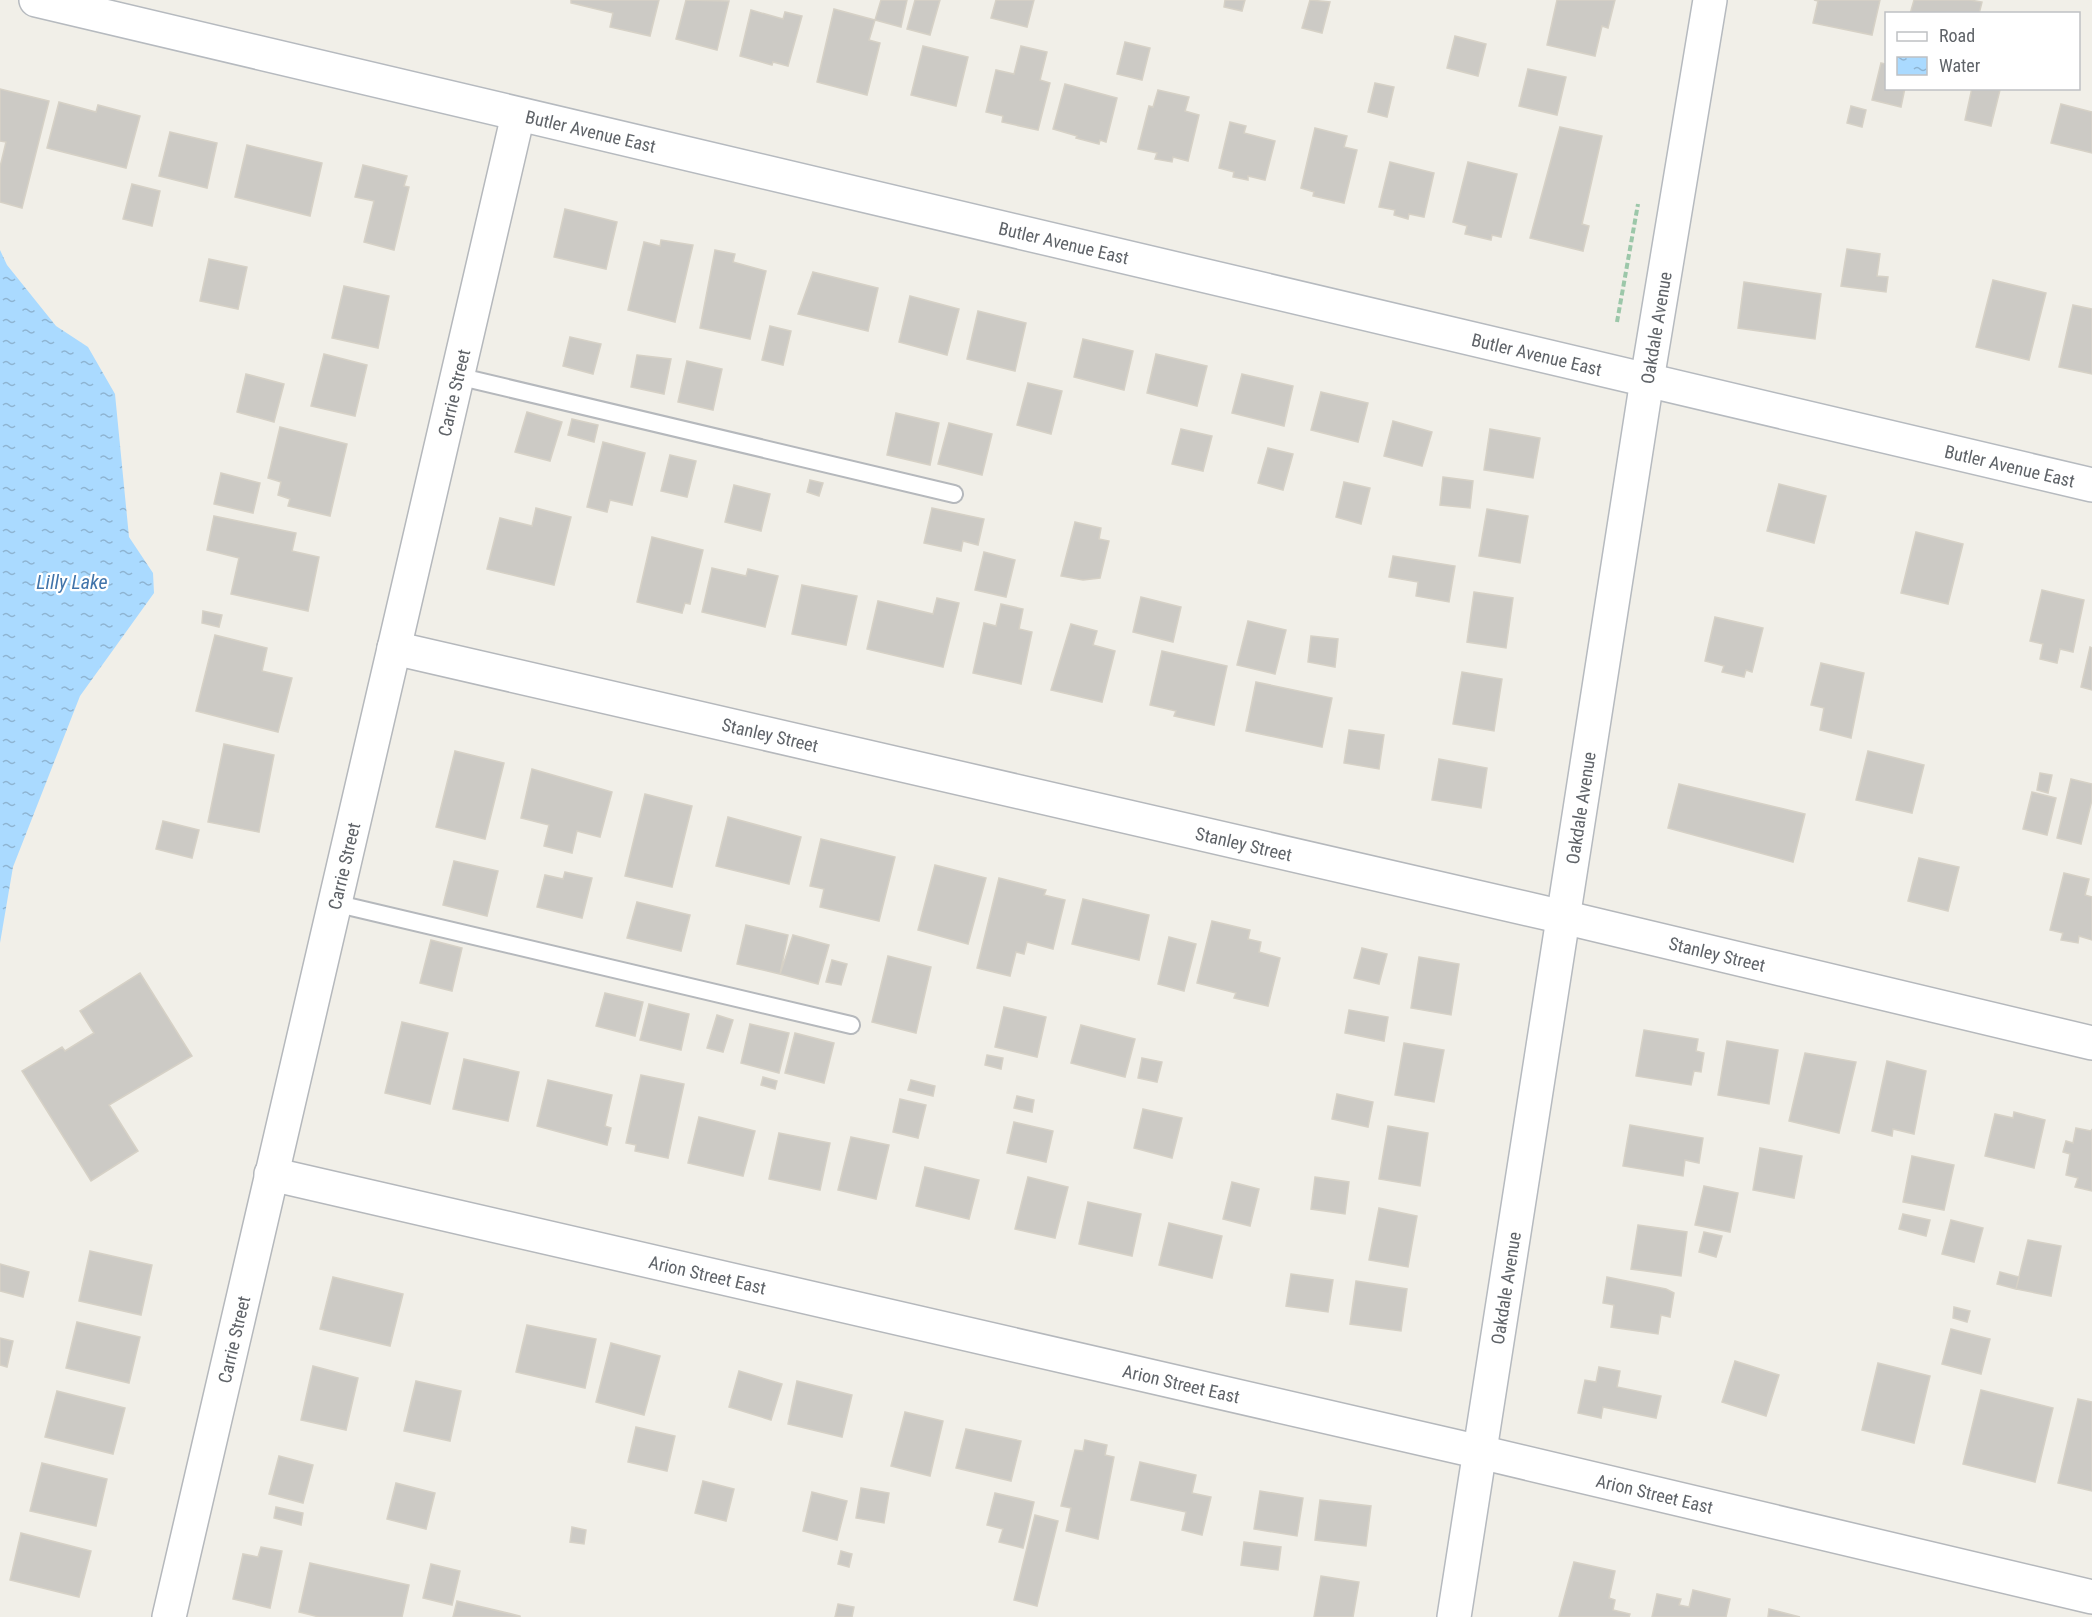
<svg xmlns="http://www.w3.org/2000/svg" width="2092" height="1617" font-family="'Roboto Condensed',sans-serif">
  <defs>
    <pattern id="water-ripples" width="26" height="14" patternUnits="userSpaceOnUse" patternTransform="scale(1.5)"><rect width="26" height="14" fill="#aadaff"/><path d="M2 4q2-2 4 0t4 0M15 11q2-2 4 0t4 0" fill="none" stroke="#8eb4d2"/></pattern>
  </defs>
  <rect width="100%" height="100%" fill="#f1efe8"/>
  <path fill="url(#water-ripples)" d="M0,250l7,15 49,61 32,21 27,47 14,143 24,36 1,20 -74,103 -67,171 -13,76z"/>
  <path fill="#cccac5" stroke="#d6d1c6" stroke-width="1.5" d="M571,0h88l-9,36 -40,-9 3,-14 -42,-10z
    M686,0l43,1 -12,49 -41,-11z
    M881,0h26l-6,27 -26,-7z
    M915,0h25l-10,35 -23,-6z
    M996,0h38l-7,27 -36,-9z
    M1225,0h20l-3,11 -18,-4z
    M1310,0l20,2 -8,31 -20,-5z
    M1557,0h58l-7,28 -6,-2 -7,30 -48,-11z
    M1814,0h66l-8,35 -59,-12 5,-22z
    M1914,0h56l12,2 -3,12h-69z
    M834,9l41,11 -6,20 11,3 -13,52 -50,-13z
    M751,10l32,9 2,-7 17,4 -14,50 -15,-4 -1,3 -32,-9z
    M1455,36l31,8 -8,32 -31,-8z
    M1125,42l25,6 -8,32 -25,-6z
    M923,46l45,11 -12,49 -45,-11z
    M1021,46l26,6 -7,28 10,3 -12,47 -36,-8 1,-6 -17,-4 10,-42 18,4z
    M1881,63l5,1v24h19l-4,19 -29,-7z
    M1528,69l38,8 -9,38 -38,-9z
    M1375,83l19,4 -7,30 -19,-5z
    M1065,84l52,14 -11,44 -6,-2 -1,4 -23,-6 1,-2 -24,-7z
    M1972,88l28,2 -9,36 -26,-6z
    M0,89l49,12 -27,107 -22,-6v-35l6,-25 -6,-1z
    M1158,90l31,7 -4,14 14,4 -11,46 -15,-4 -1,5 -17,-3 2,-6 -19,-4 11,-43 4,1z
    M59,102l37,10 2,-7 42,11 -14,52 -79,-20z
    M2061,104l31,8v41l-41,-10z
    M1851,106l15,4 -4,17 -15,-4z
    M1230,122l16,4 -2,7 31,8 -10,39 -17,-4v4l-15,-3 1,-5 -15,-4z
    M1560,127l42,9 -20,88 7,2 -6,25 -53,-13z
    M1315,128l32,8 -3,11 13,3 -13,53 -31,-7 1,-4 -13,-4z
    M170,132l47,11 -10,45 -48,-12z
    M247,145l75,18 -12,53 -75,-19z
    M1390,162l44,11 -10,44 -15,-3 -1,5 -14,-4 1,-5 -16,-3z
    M1468,162l49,12 -16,63 -9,-2 -1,5 -26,-6 2,-8 -14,-4z
    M363,165l44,11 -3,10 5,1 -15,63 -30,-8 10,-41 -19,-4z
    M132,184l28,7 -8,35 -29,-7z
    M565,209l52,13 -11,47 -52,-12z
    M661,240l32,5 -18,77 -47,-12 16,-68 16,4z
    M1847,249l33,5 -3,22 11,1 -2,15 -45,-6z
    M715,250l20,4 -2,8 33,9 -16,68 -50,-11z
    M209,259l38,8 -9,42 -38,-8z
    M813,272l65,16 -10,43 -70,-17z
    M1993,280l53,13 -17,67 -53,-13z
    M1744,282l77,12 -6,45 -77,-11z
    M344,286l45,10 -11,52 -46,-10z
    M910,296l49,13 -12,46 -48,-13z
    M2073,305l19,4v65l-33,-7z
    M978,311l48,12 -11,48 -48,-12z
    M770,326l21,5 -8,34 -21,-5z
    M570,337l31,7 -8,30 -30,-8z
    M1083,339l50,12 -9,39 -50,-13z
    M324,354l43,11 -12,51 -44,-10z
    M1156,354l51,12 -10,40 -50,-13z
    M637,355l34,4 -7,35 -33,-7z
    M687,361l35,8 -9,41 -35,-8z
    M246,374l38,10 -10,38 -37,-10z
    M1242,374l51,12 -9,40 -52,-13z
    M1028,383l34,8 -11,43 -34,-9z
    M1321,392l47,11 -10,39 -47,-12z
    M527,412l35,10 -12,39 -35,-9z
    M896,413l43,10 -9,42 -43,-10z
    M572,419l26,6 -4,17 -26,-7z
    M1393,421l39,11 -10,34 -38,-10z
    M949,423l43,11 -10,41 -44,-11z
    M280,427l67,17 -17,72 -42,-10 2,-7 -12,-4 3,-13 -13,-4z
    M1181,429l31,7 -9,35 -31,-7z
    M1490,429l50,9 -7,40 -49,-8z
    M603,442l42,11 -13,52 -22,-5 -3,12 -20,-5z
    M1268,448l25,6 -10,36 -25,-7z
    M670,455l26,6 -9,36 -26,-6z
    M221,473l39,10 -7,30 -39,-9z
    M1443,477l30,4 -3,27 -30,-3z
    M810,480l13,3 -4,13 -12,-4z
    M1344,482l26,6 -9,36 -25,-7z
    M1779,484l47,12 -12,47 -47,-12z
    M734,485l36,9 -9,37 -36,-9z
    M536,508l35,9 -17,68 -67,-16 13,-51 32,8z
    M932,508l52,11 -6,26 -15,-4 -2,10 -37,-8z
    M1487,509l41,7 -8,47 -41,-7z
    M214,516l82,17 -4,18 27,6 -11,54 -77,-17 8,-36 -32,-8z
    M1075,522l26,6 -2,11 10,2 -9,37 -17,2 -22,-4z
    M1916,532l47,12 -15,60 -47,-11z
    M652,537l51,13 -13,54 -5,-1 -3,10 -45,-11z
    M984,552l31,8 -9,37 -31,-7z
    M1393,556l62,10 -6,36 -33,-6 2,-14 -29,-5z
    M712,568l34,8 2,-7 30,7 -13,51 -63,-15z
    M802,585l55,11 -11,49 -54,-11z
    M2042,590l42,10 -11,52 -13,-3 -3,14 -17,-4 3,-15 -13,-3z
    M1474,592l39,6 -7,50 -39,-6z
    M1141,597l40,10 -8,35 -40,-10z
    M937,598l22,5 -16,64 -76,-18 11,-48 55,13z
    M1001,604l22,5 -4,20 13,3 -11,52 -48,-11 11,-50 12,3z
    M203,611l19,4 -3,12 -17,-4z
    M1715,617l48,11 -11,44 -6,-2 -2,7 -22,-5 2,-6 -19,-5z
    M1248,621l38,9 -11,44 -38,-9z
    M1071,624l26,7 -4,14 22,6 -13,51 -51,-12z
    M215,635l52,13 -5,23 30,7 -14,54 -82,-21z
    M1311,636l27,3 -3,28 -27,-5z
    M2090,647l2,1v42l-11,-3z
    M1162,651l65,15 -13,59 -40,-9 2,-5 -26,-6z
    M1821,663l43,10 -13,65 -31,-8 4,-22 -13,-3z
    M1462,672l40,7 -8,52 -41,-7z
    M1256,682l76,16 -10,49 -76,-16z
    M1349,730l35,5 -5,34 -35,-6z
    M224,744l50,11 -15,77 -51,-10z
    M455,751l49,12 -19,76 -49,-12z
    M1868,751l56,14 -12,48 -56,-13z
    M1439,759l48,9 -6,40 -49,-8z
    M532,769l80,23 -12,45 -23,-6 -5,22 -28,-7 5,-21 -28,-7z
    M2040,773l12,2 -4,18 -11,-3z
    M2071,779l21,5v16l-11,44 -24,-6z
    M1679,784l126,30 -12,48 -125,-34z
    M2032,792l24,6 -9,37 -24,-6z
    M645,794l47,12 -20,81 -47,-11z
    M728,817l73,20 -12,47 -73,-18z
    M163,821l36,9 -7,28 -36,-9z
    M821,839l74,18 -16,64 -59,-14 4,-18 -14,-3z
    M1919,858l40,9 -11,44 -40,-10z
    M454,861l44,10 -11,45 -44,-11z
    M935,865l51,13 -18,66 -50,-14z
    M565,872l27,6 -10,40 -45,-11 8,-32 18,4z
    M2064,873l25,6 -4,16 7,2v43l-13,-4 -1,7 -17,-3 2,-7 -13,-3z
    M999,878l47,12 -2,5 21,5 -12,49 -26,-7 -3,12 -8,-2 -6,24 -33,-8z
    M1083,899l66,16 -10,45 -67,-16z
    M637,902l53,13 -9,36 -54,-13z
    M1212,921l38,9 -2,9 13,3 -2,10 21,6 -12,48 -34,-8 2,-5 -39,-10z
    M746,925l42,10 -8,39 -43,-10z
    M793,935l36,10 -11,39 -38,-10z
    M1169,937l27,7 -12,47 -26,-7z
    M431,940l31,8 -10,43 -32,-8z
    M1362,948l25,6 -8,30 -25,-6z
    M888,956l43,11 -15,66 -44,-11z
    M1419,957l40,7 -8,51 -40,-7z
    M832,960l15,4 -6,21 -15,-3z
    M140,973l52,83 -83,49 29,46 -47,30 -69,-110 40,-24 3,4 29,-18 -14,-22z
    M605,993l38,9 -8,34 -39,-10z
    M649,1004l40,10 -8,36 -41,-10z
    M1004,1007l42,10 -9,40 -42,-10z
    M1349,1010l39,7 -4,24 -39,-8z
    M717,1015l16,5 -10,32 -16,-4z
    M402,1022l46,11 -18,71 -45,-11z
    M750,1024l39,9 -10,40 -38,-10z
    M1081,1025l54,14 -10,38 -54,-14z
    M1644,1030l54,9 -2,12 8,2 -3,19 -7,-1 -3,14 -55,-9z
    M795,1033l39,10 -10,40 -39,-10z
    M1727,1041l51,9 -9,54 -51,-9z
    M1404,1043l40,7 -10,52 -39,-7z
    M1805,1053l51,9 -17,71 -50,-12z
    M987,1055l16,3 -2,11 -16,-4z
    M1142,1058l20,4 -5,20 -19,-4z
    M464,1059l55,13 -11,49 -55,-12z
    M1887,1061l39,10 -12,63 -21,-5 -1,7 -20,-5z
    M641,1075l43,9 -16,74 -33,-7 1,-6 -10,-2z
    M763,1077l14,4 -2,8 -14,-4z
    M548,1080l64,15 -7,31 6,2 -4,17 -70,-19z
    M911,1080l24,6 -2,10 -25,-6z
    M1337,1094l36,8 -5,25 -36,-8z
    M1017,1096l17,4 -2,12 -18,-4z
    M900,1099l26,6 -8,33 -25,-6z
    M1143,1109l39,9 -10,40 -38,-10z
    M2014,1112l31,8 -11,48 -49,-12 10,-42 18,4z
    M699,1117l56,14 -12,45 -55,-13z
    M1014,1122l39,9 -7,31 -39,-9z
    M1630,1125l73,13 -4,25 -14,-3 -2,16 -60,-10z
    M1388,1126l40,7 -8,53 -41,-7z
    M2076,1128l15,3 1,-2v62l-17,-4 3,-9 -12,-3 4,-21 -7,-2 3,-11 7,2z
    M779,1133l51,10 -10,47 -51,-11z
    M851,1137l38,8 -13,54 -38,-9z
    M1760,1148l42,8 -8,42 -41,-8z
    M1912,1156l42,9 -10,45 -41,-8z
    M925,1167l54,13 -10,39 -53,-13z
    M1028,1177l40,10 -13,51 -40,-9z
    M1315,1177l34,5 -4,32 -34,-5z
    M1232,1182l27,7 -9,37 -27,-7z
    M1704,1186l34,7 -8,39 -35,-7z
    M1088,1202l53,12 -9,42 -53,-12z
    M1379,1208l38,8 -9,51 -39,-7z
    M1903,1214l27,6 -4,16 -27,-7z
    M1951,1220l32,8 -9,34 -32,-8z
    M1169,1223l53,13 -10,42 -53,-13z
    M1638,1225l49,7 -6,44 -50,-7z
    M1704,1232l18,4 -6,21 -17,-5z
    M2028,1240l33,6 -10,50 -35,-7z
    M90,1251l62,14 -11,50 -62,-14z
    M0,1264l29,8 -6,25 -23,-6z
    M2000,1272l19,5 -3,12 -19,-5z
    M1291,1274l42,6 -5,32 -42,-6z
    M333,1277l70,17 -13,52 -70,-17z
    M1607,1277l59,12 8,4 -4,24 -9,-2 -3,19 -47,-7 3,-22 -11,-2z
    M1356,1281l51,8 -6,42 -51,-7z
    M1954,1307l16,4 -3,11 -14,-4z
    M77,1322l63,15 -11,46 -63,-15z
    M527,1325l69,14 -11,49 -69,-16z
    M1951,1329l39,10 -9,35 -39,-10z
    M0,1338l13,3 -6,26 -7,-2z
    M611,1343l49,13 -16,59 -48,-13z
    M1735,1361l44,14 -13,41 -44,-14z
    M1878,1363l52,13 -16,67 -52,-13z
    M313,1366l45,12 -12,52 -45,-10z
    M1599,1367l21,4 -3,16 44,9 -5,22 -53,-11 -2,11 -23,-5 7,-33 11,2z
    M739,1371l43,13 -11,36 -42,-13z
    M416,1381l45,10 -11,50 -46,-10z
    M797,1381l55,14 -10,42 -54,-13z
    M1981,1390l72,18 -18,74 -72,-18z
    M57,1391l68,17 -12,46 -68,-17z
    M2078,1399l14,3v89l-34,-8z
    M905,1412l38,9 -13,55 -39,-10z
    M636,1427l39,9 -8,35 -39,-9z
    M966,1429l55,12 -10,40 -55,-13z
    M1085,1440l22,5 -2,10 9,2 -16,82 -32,-8 5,-23 -10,-2 14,-56 8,1z
    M279,1456l34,9 -10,38 -34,-9z
    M1140,1462l56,13 -4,18 19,4 -9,38 -20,-5 4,-18 -55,-12z
    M42,1463l65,16 -11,47 -66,-15z
    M703,1481l31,8 -8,32 -31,-8z
    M396,1483l39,10 -9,36 -39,-10z
    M861,1488l28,5 -5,30 -28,-5z
    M1260,1491l43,7 -6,38 -43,-7z
    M812,1492l35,9 -10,39 -34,-9z
    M995,1493l39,9 -11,46 -24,-6 4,-13 -16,-4z
    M1320,1500l51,6 -5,40 -51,-6z
    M276,1507l27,6 -2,12 -27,-7z
    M1035,1515l23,6 -21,85 -23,-6z
    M572,1527l14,3 -2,14 -14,-2z
    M21,1533l70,18 -12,46 -69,-17z
    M1244,1542l37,5 -3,23 -37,-5z
    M261,1547l21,4 -12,57 -37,-9 10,-45 15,3z
    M841,1551l11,3 -3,13 -11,-3z
    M1574,1562l41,9 -6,27 6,2 -2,10 17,4 -1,3h-70z
    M310,1563l99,22 -7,32h-83l-20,-5z
    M431,1564l29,7 -8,34 -29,-7z
    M1321,1576l38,6 -6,35h-39z
    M1693,1590l37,9 -4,18h-74l5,-23 24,5 -2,6 10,2z
    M457,1601l63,15v1h-67z
    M838,1604l16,3 -2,10h-17z
    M1769,1609l31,8h-32z"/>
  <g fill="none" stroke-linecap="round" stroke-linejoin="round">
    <defs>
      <path id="lane" d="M457,376l497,118
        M334,903l517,122"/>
      <g id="street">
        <path id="s1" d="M394,648l1169,269 529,126"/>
        <path id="s2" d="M271,1174l1209,278 612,145"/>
        <path id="s3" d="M169,1617l349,-1502"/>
      </g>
      <g id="secondary">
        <path id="s4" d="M36,0l2056,485"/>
        <path id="s5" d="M1454,1617l193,-1237 63,-380"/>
      </g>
    </defs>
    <use href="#lane" stroke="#b5b8bc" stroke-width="20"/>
    <use href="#street" stroke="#b5b8bc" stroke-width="36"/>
    <use href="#secondary" stroke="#b6babf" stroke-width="36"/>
    <path stroke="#9cc7a9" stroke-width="4" stroke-dasharray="6 3" stroke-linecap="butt" d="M1617,322l21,-118"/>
    <use href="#lane" stroke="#fff" stroke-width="16"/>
    <use href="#street" stroke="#fff" stroke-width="33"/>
    <use href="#secondary" stroke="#fff" stroke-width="33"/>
  </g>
  <g text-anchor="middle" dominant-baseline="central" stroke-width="4.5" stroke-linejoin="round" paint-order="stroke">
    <g font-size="18" fill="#5f6368" stroke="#fff">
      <text stroke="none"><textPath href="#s4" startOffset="570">Butler Avenue East</textPath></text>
      <text stroke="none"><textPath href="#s4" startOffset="1056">Butler Avenue East</textPath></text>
      <text stroke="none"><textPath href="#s5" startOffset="1305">Oakdale Avenue</textPath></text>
      <text stroke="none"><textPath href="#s4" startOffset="1542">Butler Avenue East</textPath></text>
      <text stroke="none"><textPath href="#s3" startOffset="1257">Carrie Street</textPath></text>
      <text stroke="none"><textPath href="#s4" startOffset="2028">Butler Avenue East</textPath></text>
      <text stroke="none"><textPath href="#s1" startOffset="386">Stanley Street</textPath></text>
      <text stroke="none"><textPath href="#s5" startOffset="819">Oakdale Avenue</textPath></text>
      <text stroke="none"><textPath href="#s1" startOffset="872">Stanley Street</textPath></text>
      <text stroke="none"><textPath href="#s3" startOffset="771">Carrie Street</textPath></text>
      <text stroke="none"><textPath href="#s1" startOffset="1358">Stanley Street</textPath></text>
      <text stroke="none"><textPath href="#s2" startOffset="448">Arion Street East</textPath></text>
      <text stroke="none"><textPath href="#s5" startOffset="333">Oakdale Avenue</textPath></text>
      <text stroke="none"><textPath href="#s3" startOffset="285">Carrie Street</textPath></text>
      <text stroke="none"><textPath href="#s2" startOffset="934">Arion Street East</textPath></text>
      <text stroke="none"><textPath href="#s2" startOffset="1420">Arion Street East</textPath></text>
    </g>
    <g font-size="20" font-style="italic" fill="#4174aa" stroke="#fff">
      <text x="72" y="582">Lilly Lake</text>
    </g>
  </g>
  <rect x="1885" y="12" width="195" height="78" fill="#ffffff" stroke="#bfc1c3" stroke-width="1.5"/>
  <rect x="1897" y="32" width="30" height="9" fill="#ffffff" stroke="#bfc1c3" stroke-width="1.5"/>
  <text x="1939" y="42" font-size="18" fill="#5f6368">Road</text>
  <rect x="1897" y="57" width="30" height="18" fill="url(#water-ripples)" stroke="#bfc1c3" stroke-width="1.5"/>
  <text x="1939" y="72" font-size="18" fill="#5f6368">Water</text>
</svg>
